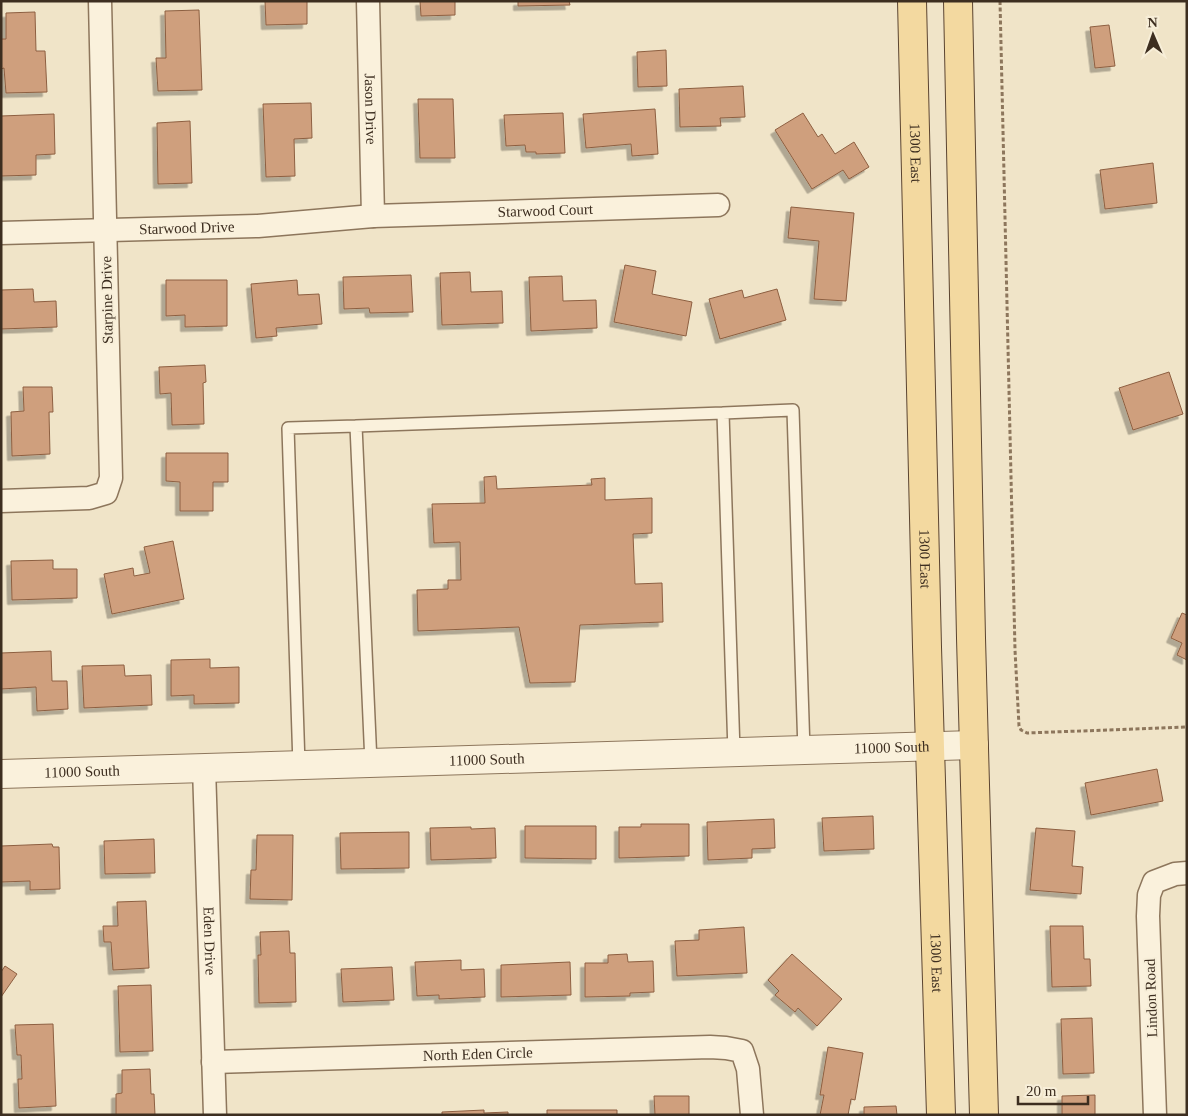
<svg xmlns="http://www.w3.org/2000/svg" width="1188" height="1116" font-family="Georgia,serif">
  <defs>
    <filter id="shadow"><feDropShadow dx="-4.5" dy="4.5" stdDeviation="0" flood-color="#0004"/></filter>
  </defs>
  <rect width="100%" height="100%" fill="#f0e4c8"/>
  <path fill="#cf9f7d" stroke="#8d5f41" filter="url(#shadow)" d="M265,1h42v23l-41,1z
    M420,1h35v14l-34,1z
    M518,1h51l1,4 -52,1z
    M199,10l3,80 -44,1 -2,-33h10l-1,-47z
    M35,12l1,39h9l2,41 -41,1 -2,-25 -3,1v-30h5v-26z
    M1109,25l6,41 -20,2 -5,-41z
    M666,50l1,36 -29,1 -1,-35z
    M743,86l2,31 -25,1 1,8 -41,1 -1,-38z
    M418,99h35l2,59h-35z
    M311,103l1,35 -18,1 1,37 -29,1 -3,-73z
    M655,109l3,45 -26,2 -1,-12 -45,4 -3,-34z
    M563,113l2,40 -29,1v-2h-10l-1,-7 -19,1 -2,-31z
    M803,113l15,24 4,-3 13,20 19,-12 15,25 -20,12 -6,-9 -31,19 -37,-59z
    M54,114l1,40 -19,1v20l-35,1v-60z
    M190,121l2,62 -34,1 -1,-61z
    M1153,163l4,40 -52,6 -5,-39z
    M791,207l63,6 -8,88 -32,-2 5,-58 -31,-3z
    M625,265l31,6 -4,23 40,8 -6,34 -72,-14z
    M470,272l1,20 31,-1 1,32 -61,2 -2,-52z
    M411,275l2,37 -43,1 -1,-5 -25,1 -1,-32z
    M562,276l1,25 33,-1 1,28 -66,3 -2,-54z
    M166,280h61v46l-42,1v-12l-19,1z
    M297,280l1,15 21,-1 3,30 -46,4 1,8 -21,2 -5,-54z
    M33,289l1,13 22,-1 1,26 -56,2v-39z
    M777,289l9,31 -66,19 -11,-40 33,-9 2,8z
    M205,365l1,17 -3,1 1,41 -32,1 -1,-32 -11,1 -1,-27z
    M1169,372l14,42 -50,16 -14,-42z
    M23,387h29l1,25h-4l1,42 -38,2 -1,-44 13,-1z
    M166,453h62v29h-15v29h-33v-29l-14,-1z
    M496,476l1,13 95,-4 -1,-6 14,-1v22l47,-2v35l-19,1 2,50 27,-1 1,39 -83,3 -5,57 -45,1 -11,-56 -101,4 -1,-41 31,-1v-9h13l-1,-38 -26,1 -2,-39 53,-1 -1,-26z
    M173,541l11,58 -72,15 -8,-40 29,-6 1,8 16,-3 -6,-26z
    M53,560v9h24v29l-65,2 -1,-39z
    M1182,613l5,2v45l-10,-5 5,-12 -11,-5z
    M51,651l1,30h15l1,28 -31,2 -1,-24 -35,2v-36z
    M210,659v9l29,-1v36l-45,1v-9l-23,1v-36z
    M124,665l1,11 26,-1 1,30 -68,3 -2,-42z
    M1157,769l6,32 -72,14 -6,-32z
    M873,816l1,33 -50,2 -2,-33z
    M774,819l1,29 -23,1v9l-44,2 -1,-38z
    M641,824h48v32l-70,2v-31h22z
    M525,826h71v33l-71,-1z
    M471,827v2l24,-1 1,30 -65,2 -1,-32z
    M1036,828l39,3 -3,35 11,1 -2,27 -51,-4z
    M409,832v36l-68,1 -1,-36z
    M257,835h36l-1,65 -42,-1 1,-29h5z
    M154,839l1,34 -50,1 -1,-33z
    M52,844l1,3h6l1,42 -30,1v-9l-29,1v-36z
    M146,901l3,67 -36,2 -2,-28h-7l-1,-16h15l-1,-24z
    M1050,926h33l1,33h6l1,27 -39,1z
    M744,927l3,46 -70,3 -2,-35 24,-1v-10z
    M289,931l1,22h5l1,49 -37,1 -1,-48h3l-1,-23z
    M627,954l1,8 25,-1 1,31 -24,1v3l-45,1v-34h23v-8z
    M792,954l50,45 -25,27 -19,-18 -3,4 -20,-17 4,-4 -11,-11z
    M461,960v10l23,-1 1,28 -46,2v-4l-22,1 -2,-34z
    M570,962l1,33 -70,2v-32z
    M5,966l12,8 -16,23v-25z
    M392,967l2,33 -51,2 -2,-33z
    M151,985l2,66 -33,1 -2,-66z
    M1092,1018l2,55 -31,1 -2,-55z
    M53,1024l3,82 -37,2 -1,-29h4l-1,-24h-4l-2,-30z
    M828,1047l35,6 -8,47 -4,-1 -3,16h-28l4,-20h-4z
    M150,1069l1,25h3l1,21h-39v-21l6,-1v-23z
    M1095,1095v20h-33v-19z
    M654,1096h35v19h-34z
    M896,1106l1,9h-33v-8z
    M484,1110v3l24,-1v3h-66v-3z
    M547,1110h70v5h-70z"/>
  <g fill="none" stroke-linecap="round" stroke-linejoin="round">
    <defs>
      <path id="service" d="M356,426l367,-13
        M734,752l-11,-339 70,-3 11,341
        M299,765l-11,-337 68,-2 15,337"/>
      <g id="minor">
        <path id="s1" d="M368,1l5,215"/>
        <path id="s2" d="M1,233l257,-7 115,-10 345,-11"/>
        <path d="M1,501l88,-3 17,-5 5,-15 -11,-477"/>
        <path id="s3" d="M204,767l11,348"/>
        <path id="s4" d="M213,1062l497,-15 16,1 16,3 6,18 4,46"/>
        <path d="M1155,1115l-7,-199 1,-21 5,-13 21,-8 12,-1"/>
      </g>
      <g id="tertiary">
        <path id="s5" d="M1,774l973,-29"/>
      </g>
      <g id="primary">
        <path id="s6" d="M912,1l15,646 14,468"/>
        <path d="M958,1l13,637 13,477"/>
      </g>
    </defs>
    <use href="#service" stroke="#8d765c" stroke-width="14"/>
    <use href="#minor" stroke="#8d765c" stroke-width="25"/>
    <use href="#tertiary" stroke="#8d765c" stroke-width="30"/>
    <use href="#primary" stroke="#5b4430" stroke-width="30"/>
    <path stroke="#8d765c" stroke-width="3" stroke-dasharray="4 2.5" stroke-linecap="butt" d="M1000,1l15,649 4,76 2,4 6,3 160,-6"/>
    <use href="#service" stroke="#faf1dc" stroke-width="11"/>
    <use href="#minor" stroke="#faf1dc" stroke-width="22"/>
    <use href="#tertiary" stroke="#faf1dc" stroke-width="28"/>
    <use href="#primary" stroke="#f3d9a0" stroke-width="28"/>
  </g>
  <g text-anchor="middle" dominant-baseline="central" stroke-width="4" stroke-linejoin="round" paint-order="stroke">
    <g font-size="15" fill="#3d2e20" stroke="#f7eed8">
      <text stroke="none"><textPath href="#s1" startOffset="108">Jason Drive</textPath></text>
      <text stroke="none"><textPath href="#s6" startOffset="152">1300 East</textPath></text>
      <text stroke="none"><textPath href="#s2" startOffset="545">Starwood Court</textPath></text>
      <text stroke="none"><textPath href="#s2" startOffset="186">Starwood Drive</textPath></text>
      <text transform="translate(107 300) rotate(-91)">Starpine Drive</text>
      <text stroke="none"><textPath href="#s6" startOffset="558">1300 East</textPath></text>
      <text stroke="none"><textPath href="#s5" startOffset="891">11000 South</textPath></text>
      <text stroke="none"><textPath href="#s5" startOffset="486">11000 South</textPath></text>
      <text stroke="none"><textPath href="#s5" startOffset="81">11000 South</textPath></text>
      <text stroke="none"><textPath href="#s3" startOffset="174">Eden Drive</textPath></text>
      <text stroke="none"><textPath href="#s6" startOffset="962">1300 East</textPath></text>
      <text transform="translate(1151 998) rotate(-92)">Lindon Road</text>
      <text stroke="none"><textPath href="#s4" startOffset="265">North Eden Circle</textPath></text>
    </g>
  </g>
  <rect width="1188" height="1116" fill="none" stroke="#3d2e20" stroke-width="5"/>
  <g transform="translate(1153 35) rotate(358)" stroke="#f7eed8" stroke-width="4" paint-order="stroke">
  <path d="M0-4L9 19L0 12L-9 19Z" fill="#3d2e20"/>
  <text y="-8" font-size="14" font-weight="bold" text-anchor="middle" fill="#3d2e20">N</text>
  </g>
  <path d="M1018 1096v8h70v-8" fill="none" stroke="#3d2e20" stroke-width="2.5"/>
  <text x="1026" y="1096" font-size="15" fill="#3d2e20" stroke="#f7eed8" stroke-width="4" paint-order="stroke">20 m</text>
</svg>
